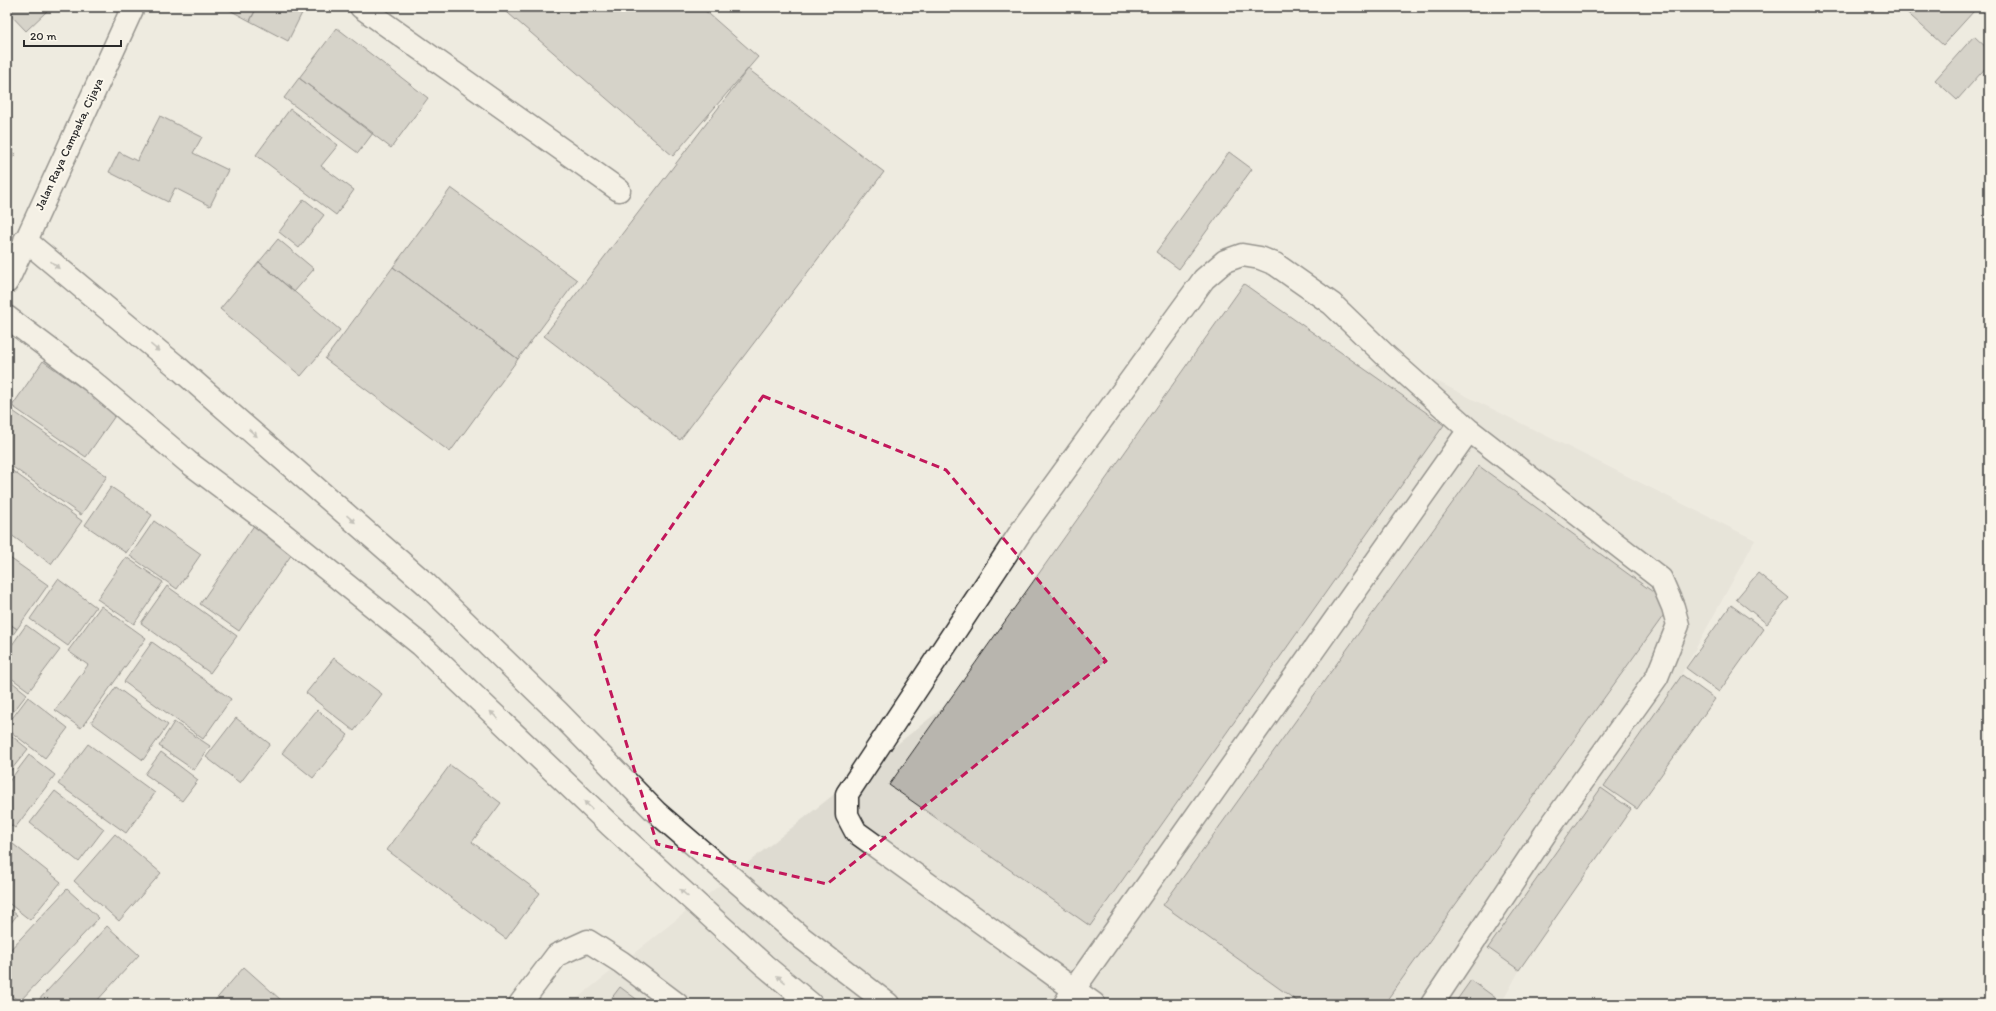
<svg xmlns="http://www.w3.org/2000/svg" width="1996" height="1011" font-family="Itim,sans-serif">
  <rect width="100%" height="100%" fill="#eeebe0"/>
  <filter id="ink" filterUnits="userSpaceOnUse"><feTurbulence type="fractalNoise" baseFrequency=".025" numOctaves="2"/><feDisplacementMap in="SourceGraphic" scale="8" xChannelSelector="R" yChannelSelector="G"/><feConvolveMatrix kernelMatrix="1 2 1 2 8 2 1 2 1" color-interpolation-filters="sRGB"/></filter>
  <g filter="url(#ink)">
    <path fill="#dedbd1" d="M1386,356l369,184 -254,464h-931z"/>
    <path fill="#b8b5ae" stroke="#2b2b2b" d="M7,7h37l3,4 -21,20 -19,-20z
      M224,7h33l-7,14z
      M257,7h48l-17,34 -38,-20z
      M501,7h200l57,50 -85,99z
      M1901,7h69l4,4 -31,34z
      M337,28l91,70 -37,50 -92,-70z
      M1974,36l15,14v14l-32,36 -22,-20z
      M748,69l136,103 -204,268 -136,-104z
      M299,78l74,55 -15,20 -74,-55z
      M290,109l48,36 -17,21 33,24 -18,25 -80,-60z
      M160,116l42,21 -9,16 35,17 -18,36 -35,-18 -7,14 -59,-30 10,-20 18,9z
      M7,145l9,9 -9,9z
      M1229,152l23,17 -73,100 -23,-17z
      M451,188l126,92 -59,79 -125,-92z
      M304,199l20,16 -25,33 -20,-16z
      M278,239l36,30 -20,23 -35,-30z
      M259,262l81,68 -39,46 -81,-67z
      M393,267l125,92 -68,93 -125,-93z
      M1244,284l200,141 -354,501 -201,-141z
      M43,361l74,52 -31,44 -74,-51z
      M7,407l100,69 -26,39 -74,-52z
      M1479,466l192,139 -287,399h-83l-138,-99z
      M7,467l75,54 -31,43 -44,-32z
      M111,487l41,28 -26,38 -41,-28z
      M154,521l47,33 -24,35 -47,-33z
      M255,524l39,27 -55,80 -39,-27z
      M7,556l41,29 -31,44 -10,-7z
      M126,557l37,25 -29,42 -37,-25z
      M1758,573l31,25 -22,26 -31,-25z
      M58,579l38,28 -28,39 -38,-27z
      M167,586l70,50 -27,37 -69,-50z
      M1731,605l33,24 -45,63 -33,-24z
      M101,606l45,32 -65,90 -26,-18 33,-45 -20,-14z
      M7,622l10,7 -10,14z
      M26,625l34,25 -31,41 -22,-16v-23z
      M152,642l79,57 -28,40 -79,-57z
      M334,658l48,36 -28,37 -48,-38z
      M1682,675l33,24 -78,110 -33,-23z
      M7,678l20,16 -20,26z
      M116,687l52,38 -25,35 -52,-38z
      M28,697l40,31 -23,30 -38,-29v-4z
      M317,710l31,25 -35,43 -31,-25z
      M236,718l34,26 -30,39 -34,-26z
      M174,722l36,24 -16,24 -35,-24z
      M7,732l21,17 -21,26z
      M88,744l67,49 -29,40 -68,-49z
      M161,752l37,28 -16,21 -37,-27z
      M29,755l26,20 -40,53 -8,-6v-38z
      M450,765l51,38 -29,39 68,51 -34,46 -119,-89z
      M1601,788l30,21 -112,161 -31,-22z
      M55,791l49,38 -25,33 -49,-39z
      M115,834l46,39 -42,48 -45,-40z
      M13,844l48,38 -31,38 -23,-18v-50z
      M67,889l32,29 -80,84 -12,-11v-38z
      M7,907l10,8 -10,13z
      M107,926l32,29 -45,49h-59z
      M244,967l37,33 -4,4h-65z
      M1471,980l33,24h-50z
      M620,987l23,17h-36z"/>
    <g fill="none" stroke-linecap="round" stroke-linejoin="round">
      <defs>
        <path id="minor" d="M361,7l258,183
          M25,240l150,125 251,219 132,128 98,100 146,126 86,66
          M7,317l85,64 96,81 84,63 149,120 189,180 154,140 47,39
          M520,1004l37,-49 31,-14 33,21 56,42
          M1065,1004l9,-15 395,-559
          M1094,1004l-238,-172 -9,-17v-21l179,-270 178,-245 21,-18 17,-6 18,3 15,6 57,40 54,52 83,74 192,149 12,28 5,18 -21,52 -112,157 -113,170"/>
        <path id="major" d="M7,282l126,-275"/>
      </defs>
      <use href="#minor" stroke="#2b2b2b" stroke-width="25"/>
      <use href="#major" stroke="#2b2b2b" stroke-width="25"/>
      <use href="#minor" stroke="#fbf7ec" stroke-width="22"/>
      <use href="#major" stroke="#fbf7ec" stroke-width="22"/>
    </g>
    <defs><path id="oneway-solid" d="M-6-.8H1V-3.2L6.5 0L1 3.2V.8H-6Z"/></defs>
    <g fill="#93918c">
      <use href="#oneway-solid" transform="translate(55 265) rotate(41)"/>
      <use href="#oneway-solid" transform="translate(155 348) rotate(39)"/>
      <use href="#oneway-solid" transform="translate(253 433) rotate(41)"/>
      <use href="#oneway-solid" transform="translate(351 519) rotate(41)"/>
      <use href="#oneway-solid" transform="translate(494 715) rotate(-136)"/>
      <use href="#oneway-solid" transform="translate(588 805) rotate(-136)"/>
      <use href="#oneway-solid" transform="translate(684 893) rotate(-138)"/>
      <use href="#oneway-solid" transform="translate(781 979) rotate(-141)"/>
    </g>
  </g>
  <path d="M0 0H1996V1011H0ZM763,396l183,74 160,191 -279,223 -170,-40 -63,-207z" fill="#eeebe0" fill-opacity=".55" fill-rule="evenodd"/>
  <path fill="none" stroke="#c2185b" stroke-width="3" stroke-dasharray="8 5" stroke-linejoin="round" d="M763,396l183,74 160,191 -279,223 -170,-40 -63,-207z"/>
  <g text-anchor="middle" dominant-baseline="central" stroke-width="4" stroke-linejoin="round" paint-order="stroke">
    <g font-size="12" fill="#2b2b2b" stroke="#fbf7ec">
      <text transform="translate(69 144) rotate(-65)">Jalan Raya Campaka, Cijaya</text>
    </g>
  </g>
  <rect width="1996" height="1011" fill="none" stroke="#fbf7ec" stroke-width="24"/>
  <rect x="12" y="12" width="1972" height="987" fill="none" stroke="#2b2b2b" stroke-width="1.5" filter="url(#ink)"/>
  <path d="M24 40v6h97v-6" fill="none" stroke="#2b2b2b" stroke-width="2"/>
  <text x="30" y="40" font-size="12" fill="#2b2b2b" stroke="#fbf7ec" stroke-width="3" paint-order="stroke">20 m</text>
</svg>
